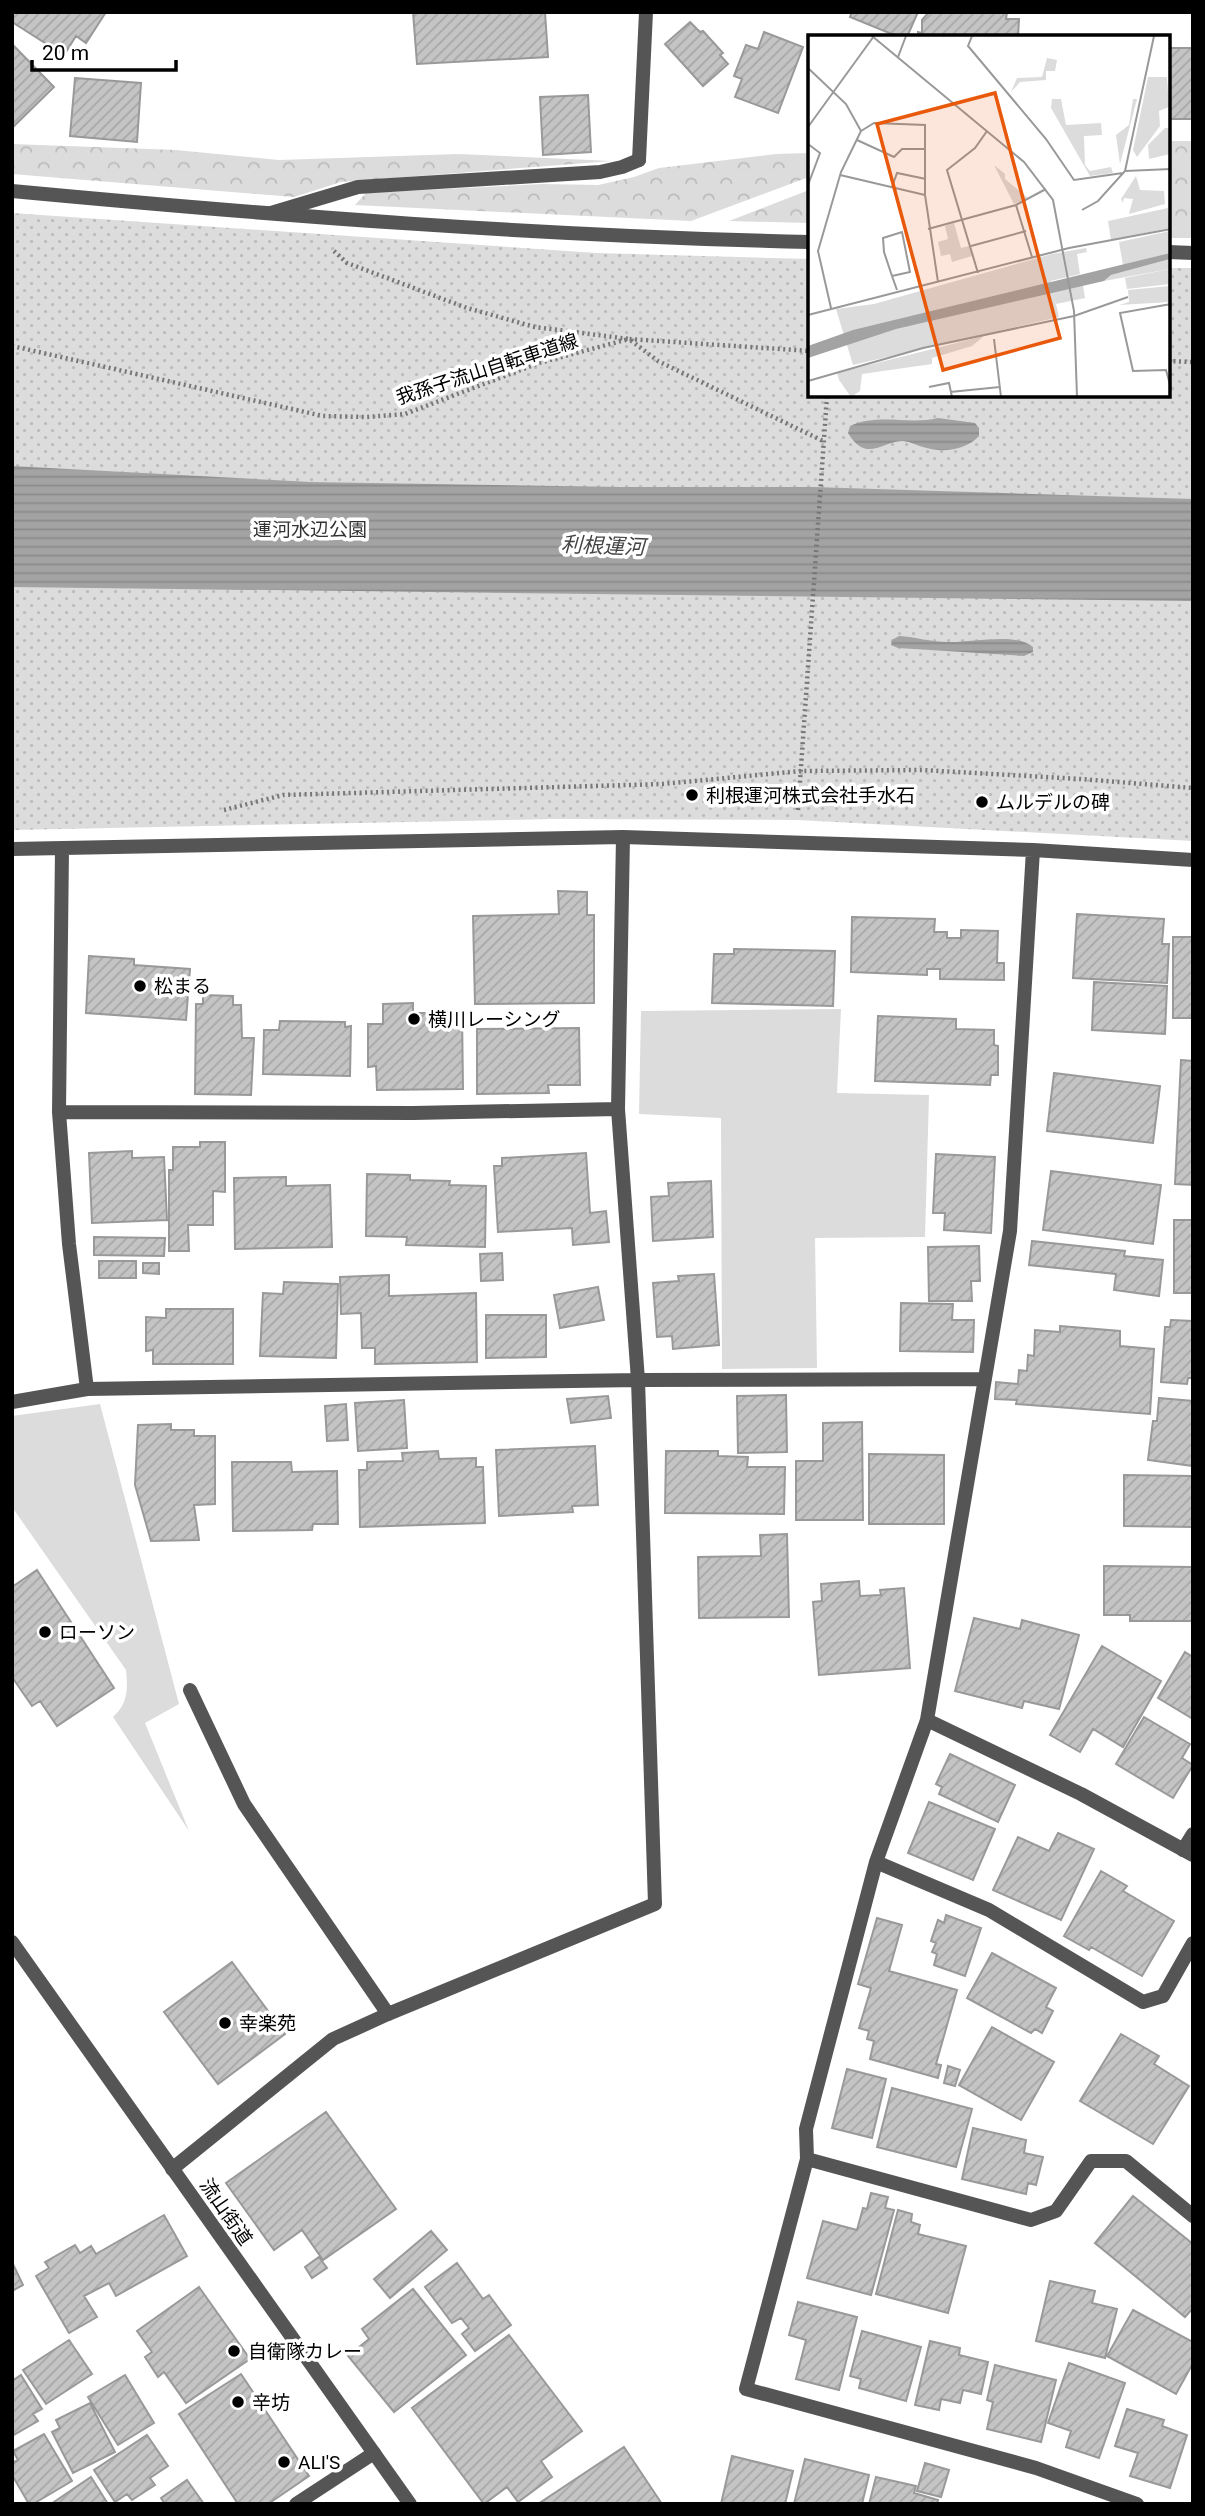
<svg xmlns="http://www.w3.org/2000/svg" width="1205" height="2516" font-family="Roboto,'Noto Sans JP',sans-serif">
  <defs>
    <pattern id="forest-crowns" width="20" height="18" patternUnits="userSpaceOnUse" patternTransform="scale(1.75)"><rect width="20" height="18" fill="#dcdcdc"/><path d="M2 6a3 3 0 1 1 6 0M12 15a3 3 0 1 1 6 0" fill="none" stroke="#bbb"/></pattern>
    <pattern id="park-dots" width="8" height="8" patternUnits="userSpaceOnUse" patternTransform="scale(1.75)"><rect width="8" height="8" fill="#dcdcdc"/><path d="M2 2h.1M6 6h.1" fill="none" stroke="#bbb" stroke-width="1.8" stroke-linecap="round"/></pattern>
    <pattern id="water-rules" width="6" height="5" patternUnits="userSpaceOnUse" patternTransform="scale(1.75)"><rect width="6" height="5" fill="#a3a3a3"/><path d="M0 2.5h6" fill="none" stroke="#8b8b8b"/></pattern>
    <pattern id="building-hatch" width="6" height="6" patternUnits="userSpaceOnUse" patternTransform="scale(1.75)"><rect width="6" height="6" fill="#c4c4c4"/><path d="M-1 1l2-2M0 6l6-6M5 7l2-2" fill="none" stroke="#a7a7a7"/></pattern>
  </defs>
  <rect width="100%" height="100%" fill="#fff"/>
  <path fill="#dcdcdc" d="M841,1009l-4,84 92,2 -4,142 -110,1 2,130 -95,1 -1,-251 -82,-4 2,-103z
    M100,1404l79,300 -34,19 44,108 -76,-114c15,-13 15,-29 13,-47l-114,-163v-91z"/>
  <path fill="url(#forest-crowns)" d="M1168,141h25v97h-25z
    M12,144l164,6 103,10 179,-6 154,7 -271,21 -47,15 -282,-23z
    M809,153v24l-118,44 -336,-16 11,-12 177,-9 55,1 36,-8 25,-9 117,-14z
    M809,190v33l-80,-2z"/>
  <path fill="url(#park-dots)" d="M12,213l585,40 212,6 1,137h358v-128h25v573l-395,-21 -244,-1 -542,11z"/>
  <path fill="url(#water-rules)" d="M938,418l37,5 4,5v8c-14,15 -38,17 -56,11 -7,-2 -15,-6 -21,-6 -21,1 -36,22 -54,-8l2,-7c28,-13 59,-1 88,-8z
    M12,466l298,16 309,5h194l380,12v102l-1181,-14z
    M899,636c16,1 32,6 49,6 22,1 68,-10 85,5v5l-9,4 -126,-8 -7,-3 1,-5z"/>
  <path fill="url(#building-hatch)" stroke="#999" stroke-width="2" d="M12,12h94l-20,31 -10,-7 -12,19 -52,-33z
    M413,12h132l3,45 -131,7z
    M852,12h66l-11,25h-8l-49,-20z
    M929,12h78l-1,7h13l-1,18h-100v-5l4,1v-13z
    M690,22l10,10 3,-1 20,22 -3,2 8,9 -25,22 -38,-42z
    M764,32l39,15 -25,66 -43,-16 7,-18 -8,-3 12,-31 12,4z
    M12,44l42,43 -41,40 -1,-1z
    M1168,48h25v71h-23v19z
    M75,78l66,5 -4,59 -67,-6z
    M588,95l3,57 -48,3 -3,-58z
    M558,891l29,1v23h7v88l-119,1 -2,-88 86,-2z
    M1077,914l87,5 -2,25h7l-2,39 -94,-5z
    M852,917l83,2 -1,13h13v6h14v-8l37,1 -1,32h7v17l-64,-1v-10h-13v6l-76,-3z
    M1173,937h20v81h-20z
    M734,949l101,2 -2,55 -121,-3 2,-49h20z
    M89,956l45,3v6l56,4 -4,51 -100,-7z
    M1094,982l73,4 -2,48 -73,-4z
    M203,995l30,1v9h8l1,33h12l-3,57 -56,-1 1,-90h7z
    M413,1003v10h49l1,76 -86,1 -1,-24 -8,1v-43h15v-20z
    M878,1016l78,3v10l38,1v15l4,1v29h-7l-1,10 -115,-4z
    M280,1021l65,1v5l6,-1 -1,50 -87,-2 1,-44h15z
    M579,1028l1,57h-32l1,8 -72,1v-65z
    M1181,1060l12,1v124l-18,-1z
    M1054,1073l106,13 -7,57 -106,-12z
    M200,1142h25v50l-12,-1v34h-25l1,26h-20v-81h4v-23h27z
    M132,1151v7l32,-1 3,63 -75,3 -3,-70z
    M586,1153l4,60 16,-2 3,31 -36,3 -1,-17 -74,4 -4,-66h8v-8z
    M936,1154l59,3 -4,76 -47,-3 1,-17h-12z
    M1051,1171l110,14 -8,59 -110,-14z
    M367,1174l43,1v5l40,1 -1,4 37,1 -1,61 -79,-2 1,-8 -41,-1z
    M286,1177v9l44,-1 2,62 -97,2 -1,-71z
    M711,1181l2,56 -60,4 -2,-44 18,-1 -1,-13z
    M1174,1220h19v73h-19z
    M94,1237l71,1 -1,18 -70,-1z
    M1032,1241l93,10 -1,5 39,4 -4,36 -45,-6 2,-16 -87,-9z
    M979,1246l1,35h-9l1,20h-43l-1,-54z
    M502,1253l1,27 -22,1 -1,-27z
    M99,1261h37v17h-37z
    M143,1263h16v11l-16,-1z
    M714,1274l5,71 -46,4 -1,-13 -15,1 -4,-54 26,-2 -1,-5z
    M389,1275v21l87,-3 1,69 -102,2v-16h-13l-1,-35 -20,1 -1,-37z
    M284,1282l54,2 -2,74 -76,-2 3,-63 20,1z
    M598,1287l6,33 -44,8 -6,-33z
    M901,1303l52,1 -1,16h22l-1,32 -73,-1z
    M166,1309h67v55h-80v-14l-7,1v-34l20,1z
    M486,1315h60v42l-60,1z
    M1171,1320l22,1v57h-5l-1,6 -26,-2 4,-55h5z
    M1060,1326l60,5v15l34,3 -4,65 -134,-10 1,-4 -22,-1 1,-17 22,2 1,-14 8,1 1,-16 6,1 1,-26 25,2z
    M786,1395l1,57 -49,1 -1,-57z
    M608,1396l3,22 -40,5 -4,-24z
    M1159,1398l34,3v65l-45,-6 5,-39h4z
    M404,1400l3,48 -49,3 -3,-48z
    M346,1404l2,36 -21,1 -2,-35z
    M862,1422l1,98h-67v-59h27v-38z
    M171,1424v6h23v6h21v68l-21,1 5,35 -48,1 -16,-56 3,-60z
    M595,1446l3,59 -26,1 1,6 -74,4 -3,-66z
    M438,1451l1,8 37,-1v9h7l2,56 -125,4 -1,-57h8v-8l36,-1 -1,-8z
    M666,1451h52v5l30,1 -1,10h38l-1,47 -119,-1z
    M869,1454l75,1v69h-75z
    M232,1462h59l1,10 45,-1 1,53h-25l-1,6 -79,1z
    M1124,1475l69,1v51l-69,-1z
    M787,1534l2,83 -90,1 -1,-61 63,-1 -1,-21z
    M1104,1566l89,1v54h-63v-6h-26z
    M37,1570l77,118 -57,38 -17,-25 -8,5 -20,-29v-90z
    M859,1581l1,15 21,-1 -1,-5 24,-2 6,80 -91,7 -6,-73 9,-1 -1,-17z
    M974,1618l46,11 2,-9 57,15 -20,74 -35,-8 -2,7 -67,-17z
    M1102,1646l59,35 -38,66 -30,-18 -13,23 -30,-17z
    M1185,1652l8,5v62l-35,-21z
    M1144,1717l46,27 -8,14 11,7 -20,33 -57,-34z
    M950,1754l65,31 -17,37 -59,-28 3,-7 -6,-3z
    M929,1802l66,27 -22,51 -65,-27z
    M1058,1833l36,16 -33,71 -68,-30 25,-53 31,14z
    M1101,1871l26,15 -4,5 51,30 -32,55 -51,-29 -2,3 -25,-14z
    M946,1915l35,13 -16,48 -31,-11 3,-11 -5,-2 4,-9 -5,-2 7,-21 6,3z
    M877,1918l25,7 -13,46 68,19 -21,74 5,1 -3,13 -68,-19 4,-18 -7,-2 2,-8 -10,-3 12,-40 -13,-4z
    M992,1953l64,35 -10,19 7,4 -11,22 -7,-4 -4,4 -64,-35z
    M232,1962l53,72 -67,50 -54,-72z
    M992,2027l62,35 -33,58 -62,-35z
    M1121,2034l38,22 -5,8 35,22 -36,58 -73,-43z
    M948,2066l12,4 -5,16 -11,-3z
    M847,2069l39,10 -14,59 -40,-10z
    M892,2088l80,21 -16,58 -79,-20z
    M326,2112l70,97 -73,51 -21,-30 -28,20 -48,-67z
    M973,2128l53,12 -2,13 19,4 -7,28 -8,-2 -2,11 -64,-15z
    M871,2193l17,4 -3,11 9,2 -23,85 -64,-17 16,-57 34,9 6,-22 4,1z
    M1133,2196l60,48v64l-8,9 -90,-74z
    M898,2210l14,4 -1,8 9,3 -2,9 48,12 -18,67 -72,-19z
    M164,2215l23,41 -71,40 -7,-13 -25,13 13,21 -28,16 -33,-57 13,-8 -4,-6 30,-17 5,8 11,-7 5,8z
    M431,2231l16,19 -57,48 -16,-19z
    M319,2257l8,11 -15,10 -7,-11z
    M12,2262l11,23 -11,6z
    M457,2263l26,36 6,-4 22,30 -36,26 -13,-17 7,-6 -8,-10 -9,5 -27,-36z
    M1050,2281l45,10 -3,12 25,6 -12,49 -69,-17z
    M199,2287l51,72 -64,44 -22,-31 -6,5 -13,-20 7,-5 -15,-21z
    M413,2289l53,66 -72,57 -46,-56 21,-17 -7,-10z
    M798,2302l59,15 -18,73 -43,-11 10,-39 -17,-5z
    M1133,2310l60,32v21l-17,31 -69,-38z
    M862,2331l59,16 -15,54 -47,-13 2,-9 -11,-3z
    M509,2335l73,96 -41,30 11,16 -34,25 -11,-15 -23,17 -72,-96z
    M69,2340l23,34 -46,30 -23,-34z
    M930,2341l30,7 -1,7 29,7 -7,32 -18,-4 -3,13 -19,-4 -2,11 -24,-5z
    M1069,2363l56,20 -26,75 -33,-11 5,-16 -23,-8z
    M995,2365l61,15 -15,62 -54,-13 6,-27 -6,-2z
    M241,2374l68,102 -41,28h-30l-59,-90z
    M21,2375l21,34 -9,5 5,7 -26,15v-55z
    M125,2375l29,48 -36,22 -30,-48z
    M90,2403l25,49 -42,21 -21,-41 8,-4 -4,-8z
    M1127,2409l37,11 -2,6 25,9 -17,53 -40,-12 8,-23 -23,-7z
    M44,2434l28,47 -39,23h-4l-17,-29v-12l6,-3 -5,-9z
    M147,2435l21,31 -18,12 5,7 -23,15 -5,-6 -12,8 -21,-32z
    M624,2447l38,57h-124z
    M732,2456l61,15 -8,33h-64z
    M805,2459l64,16 -7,29h-68z
    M925,2463l24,7 -8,27 -24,-6z
    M91,2477l17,27h-57z
    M876,2477l40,9 -2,7 24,7 -1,4h-68z
    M187,2480l17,24h-39l-4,-6z"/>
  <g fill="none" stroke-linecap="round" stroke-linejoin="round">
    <path stroke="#777" stroke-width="4.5" stroke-dasharray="2 3.5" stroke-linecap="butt" d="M334,251l13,12 120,45 68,19 94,12 29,22 165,80
      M12,346l311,70 44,1 38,-3 134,-51 90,-24 181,12
      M1168,361l25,1
      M224,810l59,-15 379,-11 139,-13 121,-1 159,9 112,9
      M798,810l29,-414"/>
    <path stroke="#555" stroke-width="14" d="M271,213l87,-26 242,-15 22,-5 17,-7
      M190,1690l54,114 144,210
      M1183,1850l10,-16
      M296,2504l78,-51"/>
    <path stroke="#555" stroke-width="14" d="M639,160l7,-148
      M12,191c266,25 531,45 798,51
      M1168,252l25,1
      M12,849l611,-12 410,13 160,10
      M62,849l-3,263 10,132 18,145
      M59,1112l354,1 205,-4
      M12,1402l75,-13 551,-9 347,-1
      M927,1720l154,74 112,61
      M876,1862l113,48 154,92 20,-6 30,-53
      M807,2159l-1,-30 70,-267 51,-142 83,-489 23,-381
      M172,2169l161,-130 55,-25 267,-110 -17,-524 -20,-271 5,-272
      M1137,2504l-101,-36 -290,-79 61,-230 224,61 25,-9 35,-50h35l67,55"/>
    <path stroke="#555" stroke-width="14" d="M12,1942l398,562"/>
  </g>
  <g fill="#000" stroke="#fff" stroke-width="2.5">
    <circle cx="692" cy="795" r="7"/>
    <circle cx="982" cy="802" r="7"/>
    <circle cx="140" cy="986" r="7"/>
    <circle cx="414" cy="1019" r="7"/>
    <circle cx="45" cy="1632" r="7"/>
    <circle cx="225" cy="2023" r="7"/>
    <circle cx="234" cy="2351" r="7"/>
    <circle cx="238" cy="2402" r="7"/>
    <circle cx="284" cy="2462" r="7"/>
  </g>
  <g text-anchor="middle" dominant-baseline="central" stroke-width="7" stroke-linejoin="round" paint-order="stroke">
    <g font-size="19" fill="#000" stroke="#fff">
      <text transform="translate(487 369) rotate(-18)">我孫子流山自転車道線</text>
      <text transform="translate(226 2212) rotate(55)">流山街道</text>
    </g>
    <g font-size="19" fill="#333" stroke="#fff">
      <text x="310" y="529">運河水辺公園</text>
    </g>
    <g font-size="19" fill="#000" stroke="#fff" text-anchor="start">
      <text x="706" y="795">利根運河株式会社手水石</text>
      <text x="996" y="802">ムルデルの碑</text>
      <text x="154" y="986">松まる</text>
      <text x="428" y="1019">横川レーシング</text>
      <text x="59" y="1632">ローソン</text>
      <text x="239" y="2023">幸楽苑</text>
      <text x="248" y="2351">自衛隊カレー</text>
      <text x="252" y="2402">辛坊</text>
      <text x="298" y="2462">ALI'S</text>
    </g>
    <g font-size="21" font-style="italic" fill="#444" stroke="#fff">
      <text transform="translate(603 546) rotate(2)">利根運河</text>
    </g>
  </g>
  <g transform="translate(808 35)">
    <rect width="362" height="362" fill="#fff"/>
    <path d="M239,23l10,2 -2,11h-9v9l-26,2 -9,10 6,-14 25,-1zM340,42h19l2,30 -10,4 1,15 -23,31 -4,-7zM325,64h4l-17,65 -4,-29 13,-10zM357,93h4l1,26 -21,5 -1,-14zM186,130l11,9v5l23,19 -14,6zM328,141l4,14 24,1 1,13 -36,10 4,-15 -9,-1 -1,5 -2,-4zM360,173l2,20 -59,12 -3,-19zM146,188l7,25 8,-2 3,10 -20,6 -2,-8 -9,2 -3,-14 10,-3 -3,-13zM362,196v22l-47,12 -4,-23zM278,213l1,4 -10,2 3,20 -114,27 86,-47zM362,234v15l-43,5 -2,-11zM275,250l2,13 -29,6 -3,-12z" fill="#dcdcdc"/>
    <path d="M244,64h9l5,26 35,-2 1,12 -18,1 1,29 5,6 21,-4 2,6 -23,3 -39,-68zM176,301l-12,10 -40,12v6l-70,10 -2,17 -9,6 -12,-17 -2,-7z" fill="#dcdcdc"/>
    <path d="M362,224v10l-66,12 7,-6z" fill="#dcdcdc"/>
    <path d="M244,219l1,5 -7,2 13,56 -206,48 -17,-56 38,-5zM362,251v16l-51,3 10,-3 -1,-12z" fill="#dcdcdc"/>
    <path d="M362,218v6l-59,16 -7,6 -208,48 -88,29v-12l45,-16z" fill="#a3a3a3"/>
    <path fill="none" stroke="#999" stroke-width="2" d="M64,1l152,126 29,38 21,111 3,86M164,1l-4,10 78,93 28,41 49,-7M90,22l8,-21M0,33l38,36 15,27 -20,41 -23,79 13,57M0,92l66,-91M49,105l37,17 8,-8h23v-24l-51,-2 -13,8M0,109l12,9 -12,32M117,114v46l13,87M317,136l46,-2M32,140l85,20M84,152l5,-14 29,6M208,170l16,52M274,175l16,-9 27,-30 29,-135M120,194l88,-24 30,-16M163,211l55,-15M170,238l-31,-103 28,-22 12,-17M84,241l18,-4 -8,-40 -19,6 1,14 8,24 5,14M363,269l-51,9 13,58 33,-1 5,18M0,280l261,-67 102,-19M186,304l7,58M0,346l115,-33 151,-32 54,-19M121,352l20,-4 3,14M142,357l50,-5"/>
    <path fill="#e8590c" fill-opacity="0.15" stroke="#e8590c" stroke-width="3.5" d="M187,58l65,245 -117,32 -66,-246z"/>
    <rect width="362" height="362" fill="none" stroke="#000" stroke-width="3.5"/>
  </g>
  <rect width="1205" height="2516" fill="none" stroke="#000000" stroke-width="28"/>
  <path d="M32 60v10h144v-10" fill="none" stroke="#000000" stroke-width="3.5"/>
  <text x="42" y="60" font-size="21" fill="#000000" stroke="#ffffff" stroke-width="5" paint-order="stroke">20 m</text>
</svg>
